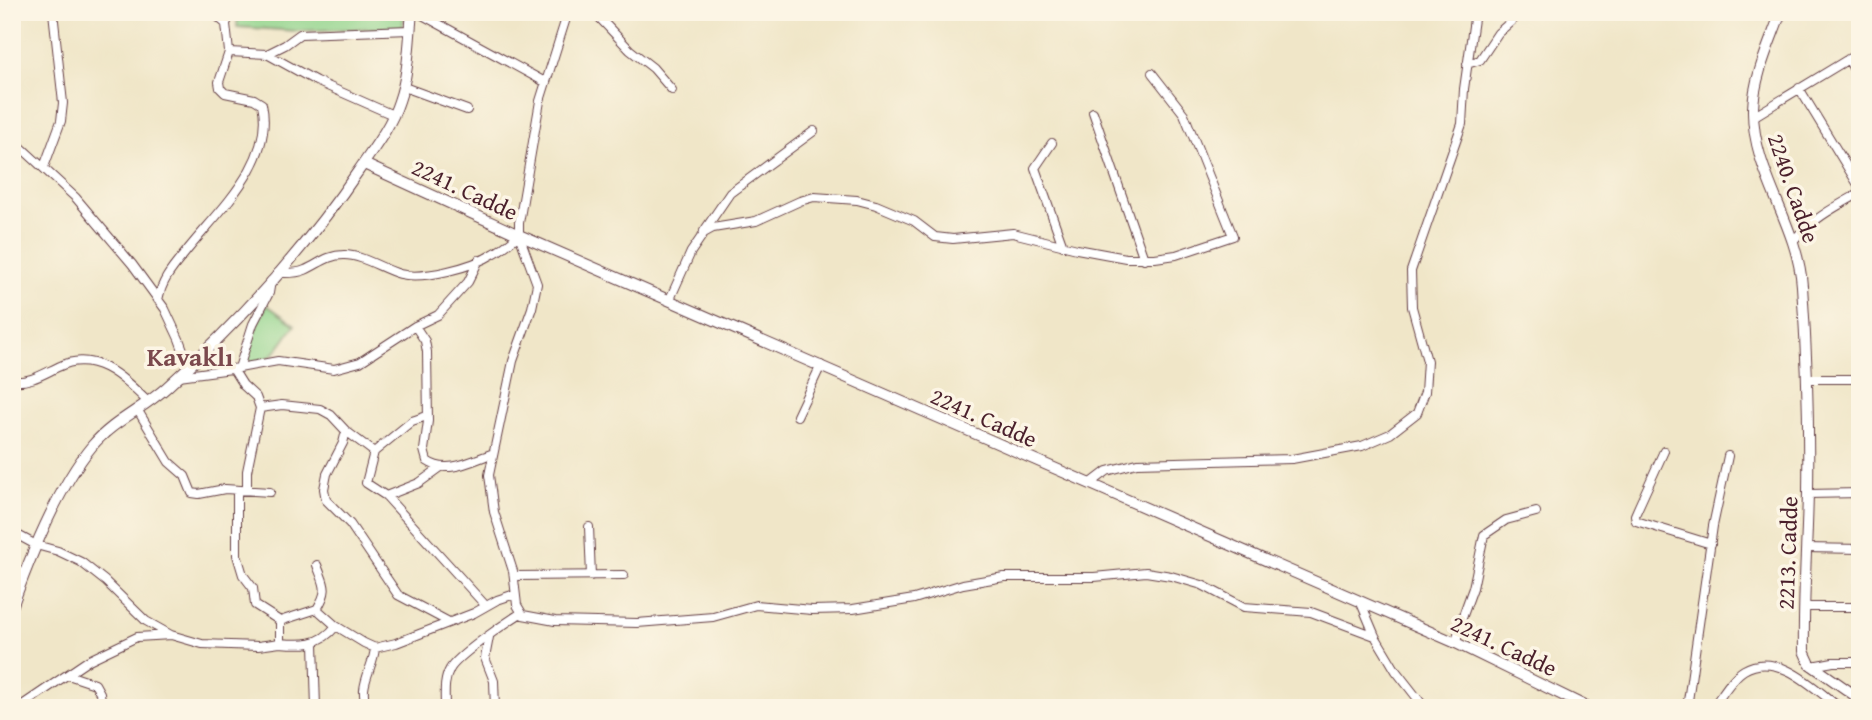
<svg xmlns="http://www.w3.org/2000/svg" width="1872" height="720" font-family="'Gentium Book Plus',serif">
  <rect width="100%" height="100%" fill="#fcf5e5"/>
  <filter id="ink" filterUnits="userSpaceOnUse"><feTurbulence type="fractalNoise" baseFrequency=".0143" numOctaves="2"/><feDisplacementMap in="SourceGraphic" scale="14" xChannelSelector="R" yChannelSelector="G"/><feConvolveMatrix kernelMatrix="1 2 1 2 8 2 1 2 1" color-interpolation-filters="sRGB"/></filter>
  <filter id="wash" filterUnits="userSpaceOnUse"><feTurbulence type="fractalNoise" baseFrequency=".00686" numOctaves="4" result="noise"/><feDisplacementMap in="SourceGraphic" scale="28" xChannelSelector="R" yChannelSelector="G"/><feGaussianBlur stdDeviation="1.57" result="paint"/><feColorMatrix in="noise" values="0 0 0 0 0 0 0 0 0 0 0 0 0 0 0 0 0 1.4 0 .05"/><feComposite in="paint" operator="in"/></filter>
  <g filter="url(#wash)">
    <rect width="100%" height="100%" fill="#f0e6c8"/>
    <path fill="#91d48c" stroke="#6e7a5c" stroke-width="2" d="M238,12h166l-1,15 -106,4 -60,-4z
      M267,305l28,20c-16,22 -21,39 -51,38l13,-40z"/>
  </g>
  <g filter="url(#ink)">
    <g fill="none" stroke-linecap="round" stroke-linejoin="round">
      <defs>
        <path id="minor" d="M212,12l14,12
          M417,12l128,70
          M484,12l26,6
          M568,12l-28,89 -21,122v12l18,49 -5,24 -19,53 -24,114 5,37 19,59 4,34 6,10 32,6 82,2 76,-6 43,-12 56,5 41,-1 61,-10 49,-15 41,-7h90l52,-5 25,4 31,9 42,22 67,5 64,24
          M594,12l36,38 23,18 19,22
          M229,52l38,2 49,27 77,34
          M267,54l18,-9 15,-11 110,-4
          M1848,59l12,21
          M1467,64l13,-4 18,-27 24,-21
          M404,87l63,23
          M1799,88l61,100
          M1093,112l51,147
          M1753,117l107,-65
          M12,139l64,59 56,66 33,45 14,30 10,27
          M1052,143l-17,25 28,78
          M44,167l17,-46 2,-18 -10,-91
          M704,231l26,-38 84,-62
          M1793,241c19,-22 42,-34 67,-48
          M278,273c9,0 18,1 27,-3 14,-6 22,-15 39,-15 19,0 38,14 56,19 23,6 73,-7 93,-20 10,-5 18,-13 26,-19
          M670,299l21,-47 13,-19 9,-5 43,-7 44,-20 14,-4 43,3 19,5 38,16 21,16 18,2 60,-6 64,16 49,9h29l21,-3 57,-19 -49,-122 -32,-41
          M158,300c4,-20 14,-31 27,-47 33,-42 90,-91 77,-149l-8,-5 -29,-6 -5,-5 -1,-6 10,-30 -3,-28 5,-12
          M415,326l10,15 2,11 1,69 -4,29 3,11c20,14 44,0 64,-7
          M239,368l39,-7 56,8 26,-7 55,-36 23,-11 30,-33 11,-22
          M233,369l10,16 13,12 4,11 -13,63v19
          M179,376l60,-8 14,-44 16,-31 2,-12
          M1807,379h53
          M12,381c18,2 31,-7 46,-14 37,-19 66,12 90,35
          M260,408l22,-3 38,4 11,6 15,16 28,21 38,-31 15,-5
          M137,409l32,53 16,14 7,17 7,1 26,-5 45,3
          M797,416l24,-51
          M346,431l-3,12 -16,31 -3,15 2,11 24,24 48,71 51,27
          M1664,451l-25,55 -4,9 1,6 75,23
          M374,452l-8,31 20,13 100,110
          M1090,484l17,-13 30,-8 155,-4 70,-13 28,-12 27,-21 8,-21 2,-31 -15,-54 -1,-36 51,-147 2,-35 11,-77
          M1808,494l52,-1
          M386,496l33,-13 22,-16
          M589,527l2,49
          M12,532l24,13 22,6 23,11 24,19 41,40 25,14
          M1806,548l54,1
          M514,576l110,-1
          M1361,603l14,33 21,35 29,37
          M1805,607h55
          M317,609c13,-21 7,-24 0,-44
          M280,621l37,-12 19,17 28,17 11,5 21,-5 78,-30 23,-13 18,-6
          M489,637l-4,21 9,23 1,27
          M280,643c23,2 40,3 56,-17
          M314,643l2,65
          M1456,643l5,-22 12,-33 11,-53 22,-15 30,-8
          M1812,666l21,-4h27
          M68,675l27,9 5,9 2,15
          M18,708l71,-48 48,-23 34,-2 31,9 56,2 22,-3v-22l-25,-16 -2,-17 -10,-13 -6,-20v-65
          M369,708c-14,-18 5,-41 6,-60
          M377,708l6,-3 6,3
          M445,708c0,-13 -2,-27 5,-39 7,-13 57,-47 71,-56
          M1687,708l26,-182 15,-70
          M1712,708c10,-12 19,-30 32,-38 34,-20 71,19 96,38"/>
        <path id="tertiary" d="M1781,12c-11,31 -27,64 -28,97 -1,63 45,115 49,177 5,69 7,138 6,206 -1,53 -5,106 -4,159l6,13 50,35
          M364,164l155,71 937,408 133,65
          M12,607c18,-50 46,-120 80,-161 21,-25 51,-37 75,-59 71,-64 138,-138 192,-217 15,-22 32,-44 40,-69 10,-28 10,-60 13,-89"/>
      </defs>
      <use href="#minor" stroke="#633d43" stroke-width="10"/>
      <use href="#tertiary" stroke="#633d43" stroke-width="12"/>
      <use href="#minor" stroke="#fff" stroke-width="8"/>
      <use href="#tertiary" stroke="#fff" stroke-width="10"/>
    </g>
  </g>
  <g text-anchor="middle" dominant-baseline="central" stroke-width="7" stroke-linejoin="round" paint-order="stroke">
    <g font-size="23" fill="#4a1f2b" stroke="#fcf5e5">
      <text transform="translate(1794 188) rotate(71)">2240. Cadde</text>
      <text transform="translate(465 189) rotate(25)">2241. Cadde</text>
      <text transform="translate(984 417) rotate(24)">2241. Cadde</text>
      <text transform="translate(1787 553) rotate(-88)">2213. Cadde</text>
      <text transform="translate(1504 645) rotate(25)">2241. Cadde</text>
    </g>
    <g font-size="26" font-weight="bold" fill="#7b494d" stroke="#fcf5e5">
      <text x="190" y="356">Kavaklı</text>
    </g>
  </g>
  <rect width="1872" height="720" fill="none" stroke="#fcf5e5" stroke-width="42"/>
</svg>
